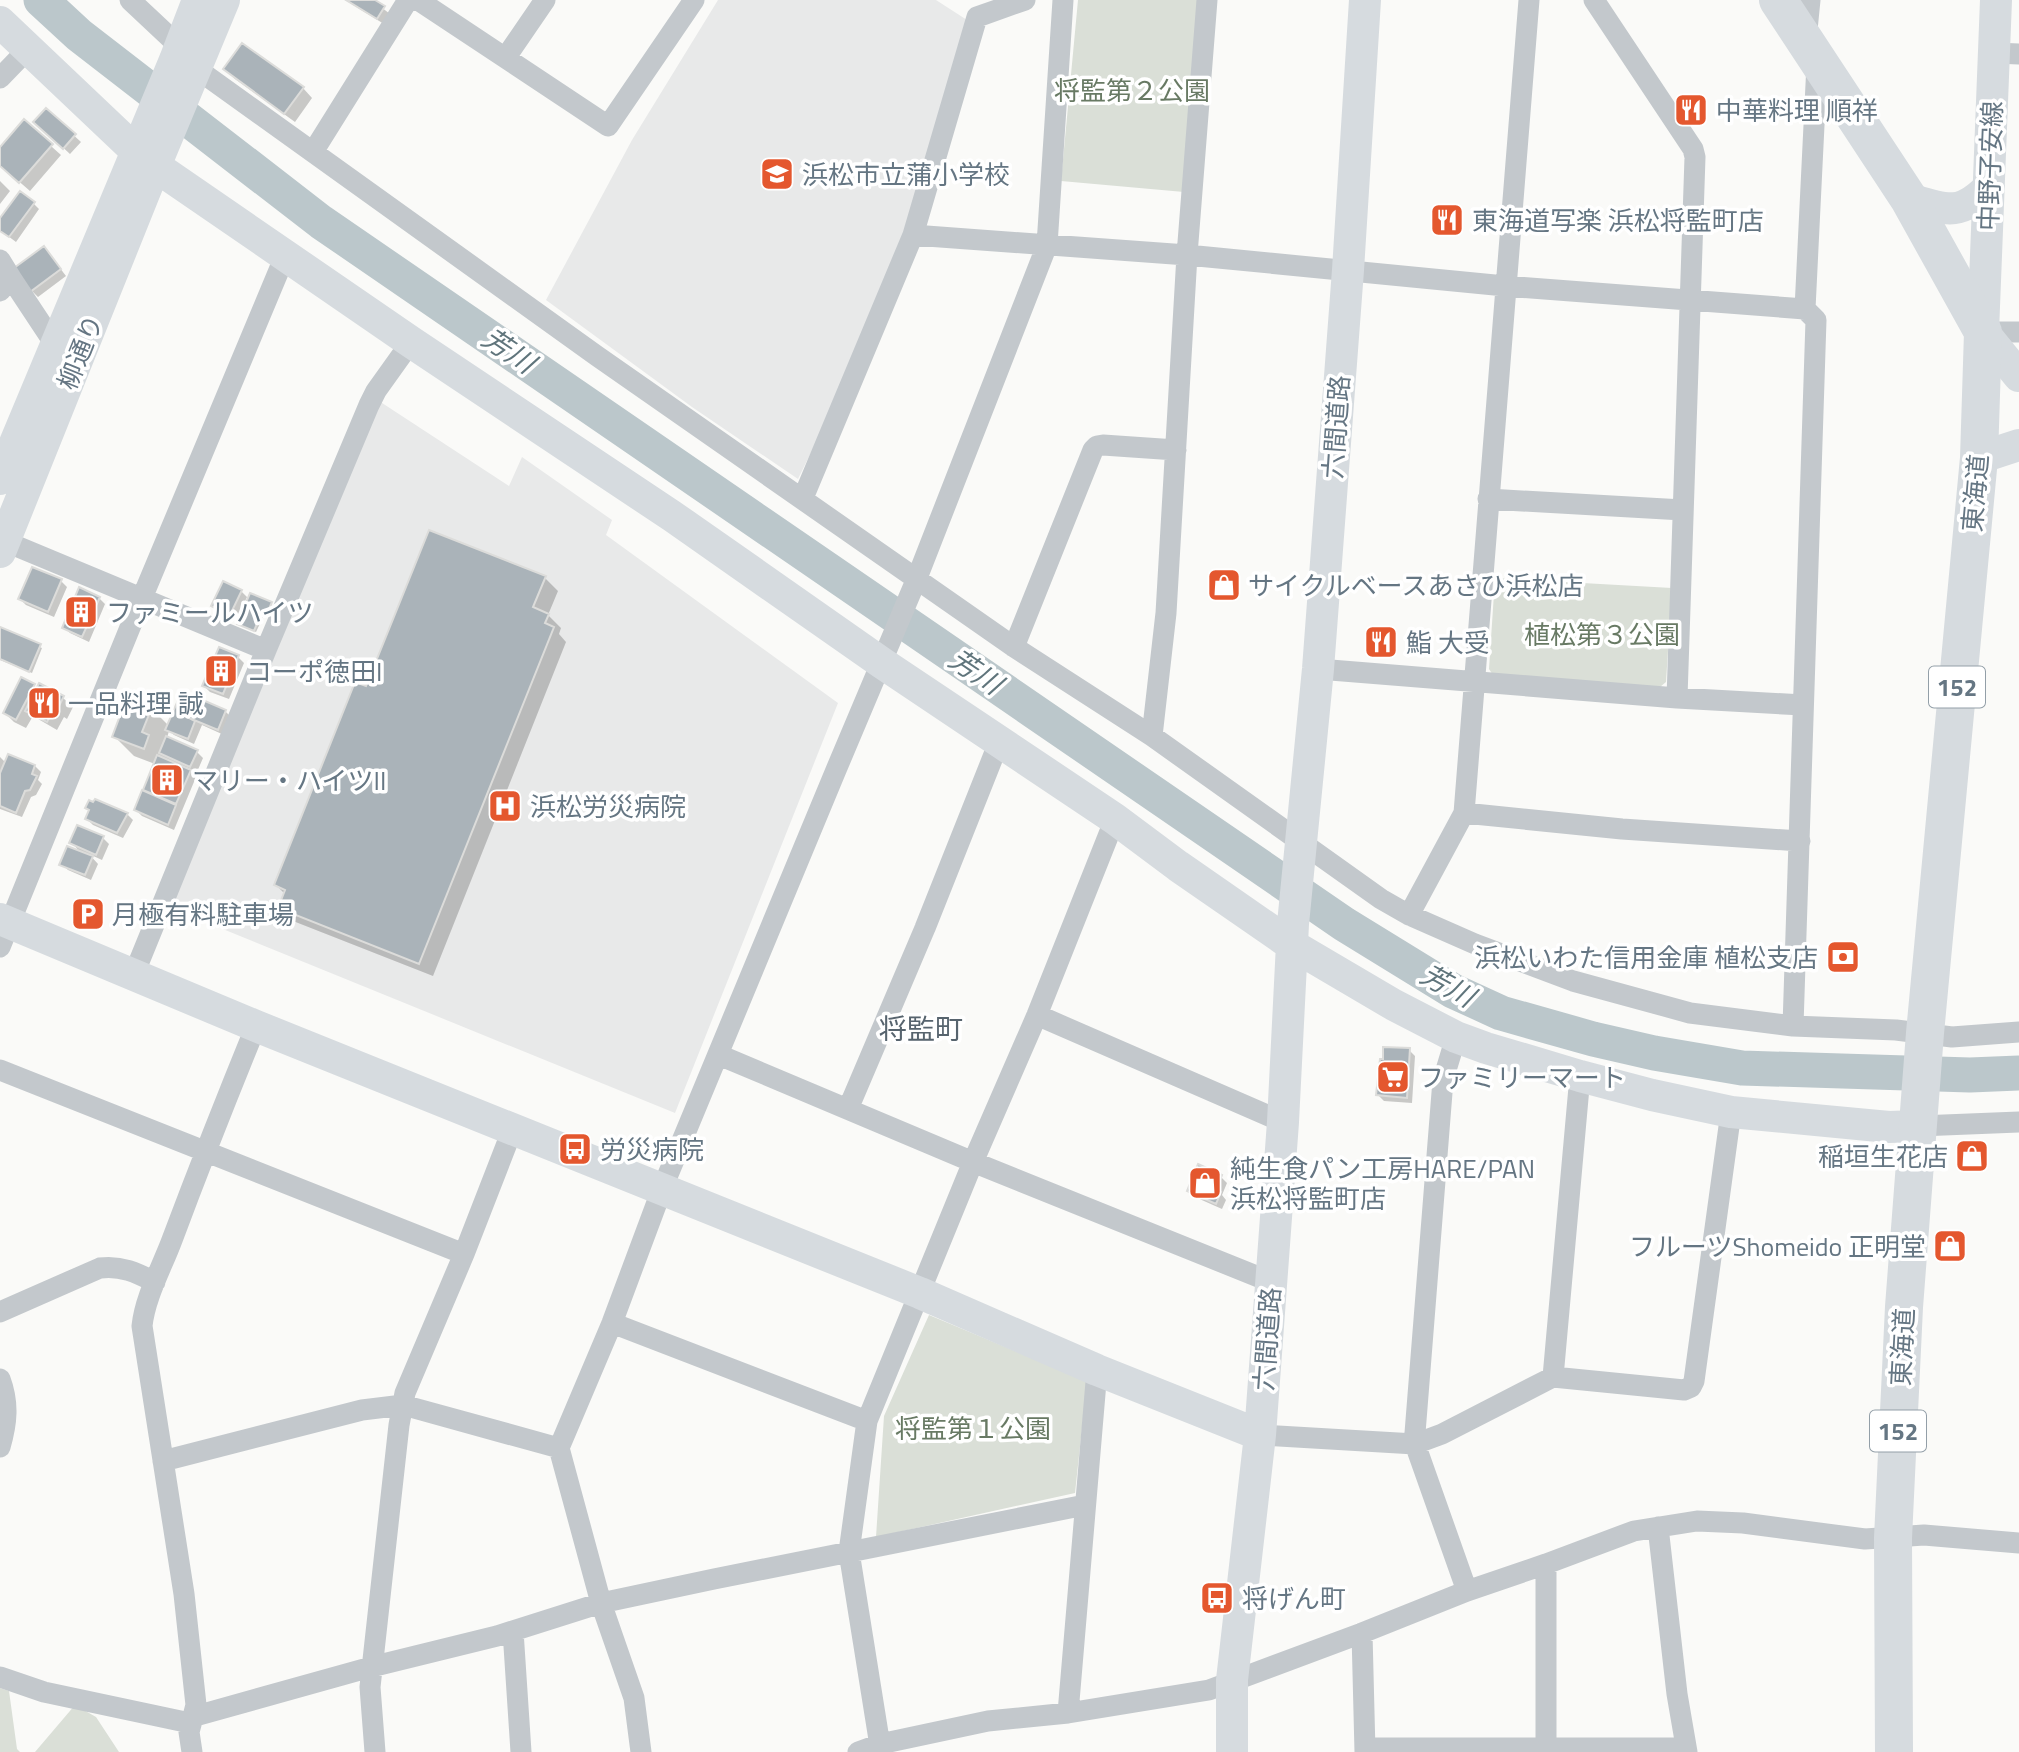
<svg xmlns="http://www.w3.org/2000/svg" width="2019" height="1752" font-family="'Titillium Web','Noto Sans JP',sans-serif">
  <rect width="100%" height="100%" fill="#fafaf8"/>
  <path fill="#e8e9e9" d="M718,0h218l31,20 -70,240 -37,92 -62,127 -106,-72 -146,-107 86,-160z
    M379,401l130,85 13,-29 90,63 -6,15 232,168 -163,410 -504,-205z"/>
  <path fill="#dadfd7" d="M1078,0h124l-18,192 -123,-11z
    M1495,578l177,10 -6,94 -6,5 -165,-9 -6,-9z
    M929,1315l158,66 -12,112 -199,44 8,-121z
    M0,1688l9,3 8,58 3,3h-20z
    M75,1705l21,12 23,35h-84z"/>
  <path fill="#0003" d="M345,0h27l18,14 -6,10z
    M225,69l78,19 9,10 -17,24 -60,-43z
    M46,110l35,32 -11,12 -28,-26z
    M24,122l37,33 -31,36 -30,-26v-15z
    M0,181l10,10 -10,13z
    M33,203l6,6 -23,33 -16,-12v-10z
    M50,255l16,21 -28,21 -6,-6z
    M545,578l13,13 -10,24 13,13 -2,6 7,8 -133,334 -140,-55 -13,-13 5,-14 -9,-9 91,-197z
    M61,581l6,6 -13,30 -28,-12 -6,-6z
    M241,591l6,6 -11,23 -17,-8 -6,-6z
    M99,598l6,6 -16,38 -19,-9 -6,-6z
    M271,603l2,3 -5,11 -4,-2 -8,17 -17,-8z
    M0,631l42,17 -10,25 -32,-13z
    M220,649l18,8 6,6 -15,36 -19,-7 -6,-6z
    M33,685l5,4 25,9 10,9 -6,12 -3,-2 -7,13 -24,-14 -7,12 -12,-6 -9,-9z
    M183,693l42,18 6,6 -7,18 -22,-10 -8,19 -20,-9 -5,-4 -2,7 30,14 6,6 -6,14 -11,-5 10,10 -22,53 -32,-14 -6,-6 19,-46 -21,-8 -20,-20 37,-28 18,18z
    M0,757l6,6 29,3 6,6 -3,8 4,4 -6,11 -5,2 -9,20 -22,-8z
    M90,811l37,3 6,6 -10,18 -30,-13 -6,-6z
    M77,827l26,11 6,6 -7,16 -13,-6 9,10 -7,16 -23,-10 -6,-6 19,-11 -10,-11z
    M1409,1050l6,6 -3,47 -28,-2 -6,-6z
    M1221,1177l6,6 -5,12 4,5 -4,9 -27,-12 -6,-6z"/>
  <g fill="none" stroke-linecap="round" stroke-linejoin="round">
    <path stroke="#bbc7cb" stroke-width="35" d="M41,0l38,35 242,187 1023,702 109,67 48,22 92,26 61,14 88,15 228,7 49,-2"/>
  </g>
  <path fill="#aab3b9" stroke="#dcdcda" stroke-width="2" d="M346,0h29l10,6 -8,13z
    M242,43l62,44 -20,27 -61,-45z
    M46,108l30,26 -13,15 -30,-27z
    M24,119l29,25 -34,39 -19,-17v-19z
    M20,191l15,11 -26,35 -9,-6v-13z
    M44,246l17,23 -31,23 -16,-24z
    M429,530l117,46 -13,31 16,7 -4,9 9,4 -135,337 -141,-56 7,-18 -11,-5 81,-203 11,4z
    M32,567l30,12 -14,33 -30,-13z
    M223,581l19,9 -12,25 -19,-9z
    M79,587l21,10 -18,40 -20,-9z
    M250,593l22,9 -6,14 -5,-2 -7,17 -17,-7z
    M0,627l41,17 -12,28 -29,-13z
    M219,647l20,8 -16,39 -21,-8z
    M21,677l14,7 -19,36 -13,-7z
    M39,683l25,13 -7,14 -3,-1 -7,13 -22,-11z
    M182,691l15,7 -8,20 6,3 -7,18 -23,-9z
    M127,697l25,10 -10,25 7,3 -5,14 -32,-12z
    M198,698l28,12 -8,20 -29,-12z
    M166,736l32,14 -8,17 -31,-14z
    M8,754l27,11 -3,9 5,2 -7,14 -5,1 -9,22 -16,-7v-33z
    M157,755l34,15 -15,34 -33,-14z
    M142,790l34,15 -8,20 -34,-15z
    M95,799l33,14 -11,20 -32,-14 4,-9 -4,-2 4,-8 4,2z
    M77,825l27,11 -8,19 -27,-12z
    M67,846l26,10 -8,19 -26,-10z
    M1383,1047l27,1 -3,50 -31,-3 4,-36h3z
    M1198,1164l24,11 -6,15 5,2 -5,12 -29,-13z"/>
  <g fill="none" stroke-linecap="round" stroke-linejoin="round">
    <path stroke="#c3c8cc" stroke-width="21" d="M130,0l49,46 18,23 400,287 417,291 138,89 229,163 28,16 66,29 98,37 117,32 103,13 103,4 56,7 67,-5
      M418,0l190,126 86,-126
      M1594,0l99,149 2,8 -18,541
      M1806,40l4,-40
      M1995,53l24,1
      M506,57l39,-57
      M0,78l29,-30
      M313,152l95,-152
      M913,235l274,20 318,31 300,23
      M0,260l11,18
      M0,291l11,-13 45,68
      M1983,332h36
      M803,498l110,-263 64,-218 48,-17
      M1488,499l195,11
      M4,541l262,109
      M1014,647l79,-197 4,-4 6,-1 73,5
      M1318,669l359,29 126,7
      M1152,736l14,-123 21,-358 20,-255
      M1464,813l158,16 178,12
      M1409,915l55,-102 65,-813
      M0,947l142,-349 143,-342
      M134,974l132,-324 103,-245 7,-14 35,-49
      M1037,1015l246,107
      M1793,1026l23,-706 -11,-11 12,-245
      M1456,1037l-13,43 -28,353v11l52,147
      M719,1055l254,107 298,120
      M0,1070l464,184
      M848,1109l77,-181 74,-186
      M1919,1126l100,-4
      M0,1312l100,-44c21,-3 37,5 55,14
      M612,1323l255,98
      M1553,1377l27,-301
      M0,1379c9,24 7,44 0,68
      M1260,1435l155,9 27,-10 111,-57 131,13 7,-3 3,-6 37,-269
      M559,1448l53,-125 50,-134 174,-419 81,-192 130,-333 16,-245
      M163,1461l199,-51 41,-5 156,43 42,155 33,95 7,54
      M1658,1527l19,167 10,58
      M513,1631l8,121
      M1362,1633l3,119
      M0,1677l44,15 146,31
      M1068,1713l29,-343
      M192,1717l179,-50 126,-31 104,-33 113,-24 371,-74
      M1365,1748h321
      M192,1752l-3,-20 7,-27 -12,-111 -42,-268c3,-29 20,-59 30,-86 27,-72 55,-143 84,-214
      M375,1752l-5,-65 29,-262 6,-32 59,-139 49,-126
      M858,1752l22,-8 108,-23 80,-8 141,-23 153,-57 105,-42 79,-27 88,-33 63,-10 46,2 122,16 59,-4 95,8
      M881,1752l-32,-200 18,-131 106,-259 64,-147 78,-196
      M1546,1752v-188"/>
    <path stroke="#d6dbdf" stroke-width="32" d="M0,22l136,129 19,15 256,176 261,174 210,147 233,156 63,47 114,79 102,60 62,32 30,11 94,28 72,19 79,17 158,15 30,-1
      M1909,199c37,11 51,18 80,-12
      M1983,332l13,-332
      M1983,332l36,44
      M1979,458l40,-13
      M0,479l175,-419 23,-60
      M0,552l155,-386 69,-166
      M0,919l256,107 664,267 177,77 163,65
      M1232,1752v-72l28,-245 23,-313 10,-198 25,-255 30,-399 17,-270"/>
    <path stroke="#d6dbdf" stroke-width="38" d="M1778,0l131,199 74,133 -4,126 -54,575 -21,274 -11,231 1,214"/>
  </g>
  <defs>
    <symbol id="restaurant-square" viewBox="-11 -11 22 22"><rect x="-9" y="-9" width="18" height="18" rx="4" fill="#e4572e" stroke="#fff"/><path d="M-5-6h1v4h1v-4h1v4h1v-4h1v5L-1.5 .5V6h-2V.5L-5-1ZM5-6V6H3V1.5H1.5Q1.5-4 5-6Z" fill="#fff"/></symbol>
    <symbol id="school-square" viewBox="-11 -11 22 22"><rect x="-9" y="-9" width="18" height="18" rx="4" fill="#e4572e" stroke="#fff"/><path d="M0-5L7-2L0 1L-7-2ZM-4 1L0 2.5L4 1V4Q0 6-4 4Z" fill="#fff"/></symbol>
    <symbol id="shop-square" viewBox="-11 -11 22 22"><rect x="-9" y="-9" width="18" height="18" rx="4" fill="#e4572e" stroke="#fff"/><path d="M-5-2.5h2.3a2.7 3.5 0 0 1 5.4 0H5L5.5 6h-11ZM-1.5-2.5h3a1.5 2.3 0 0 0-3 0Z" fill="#fff"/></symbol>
    <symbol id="building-square" viewBox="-11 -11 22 22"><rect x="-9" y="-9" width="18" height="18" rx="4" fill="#e4572e" stroke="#fff"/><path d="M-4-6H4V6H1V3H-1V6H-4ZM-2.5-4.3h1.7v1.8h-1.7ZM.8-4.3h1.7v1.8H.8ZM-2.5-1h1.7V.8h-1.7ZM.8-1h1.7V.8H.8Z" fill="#fff"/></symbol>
    <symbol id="hospital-square" viewBox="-11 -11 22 22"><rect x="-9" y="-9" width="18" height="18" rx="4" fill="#e4572e" stroke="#fff"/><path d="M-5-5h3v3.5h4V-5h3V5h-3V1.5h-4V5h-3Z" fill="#fff"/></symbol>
    <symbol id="parking-square" viewBox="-11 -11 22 22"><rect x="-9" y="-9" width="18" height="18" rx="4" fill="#e4572e" stroke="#fff"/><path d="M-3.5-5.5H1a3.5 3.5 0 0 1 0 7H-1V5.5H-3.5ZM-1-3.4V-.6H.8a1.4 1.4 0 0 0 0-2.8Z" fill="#fff"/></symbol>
    <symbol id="bank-square" viewBox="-11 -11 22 22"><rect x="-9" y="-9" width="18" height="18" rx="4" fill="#e4572e" stroke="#fff"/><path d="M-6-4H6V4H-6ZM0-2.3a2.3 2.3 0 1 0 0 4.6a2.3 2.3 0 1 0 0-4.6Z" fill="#fff"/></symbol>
    <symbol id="supermarket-square" viewBox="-11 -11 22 22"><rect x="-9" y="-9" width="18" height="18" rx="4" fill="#e4572e" stroke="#fff"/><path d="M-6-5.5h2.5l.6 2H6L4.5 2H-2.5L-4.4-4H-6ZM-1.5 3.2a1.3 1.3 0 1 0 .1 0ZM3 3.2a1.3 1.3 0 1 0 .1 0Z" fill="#fff"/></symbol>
    <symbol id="bus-square" viewBox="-11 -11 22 22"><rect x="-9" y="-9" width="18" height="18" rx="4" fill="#e4572e" stroke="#fff"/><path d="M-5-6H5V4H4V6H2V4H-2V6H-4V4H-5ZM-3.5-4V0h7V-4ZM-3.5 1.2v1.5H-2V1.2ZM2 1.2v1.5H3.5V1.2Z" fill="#fff"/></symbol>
  </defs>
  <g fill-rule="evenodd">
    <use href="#restaurant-square" x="1672" y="91" width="38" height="38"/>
    <use href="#school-square" x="758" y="155" width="38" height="38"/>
    <use href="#restaurant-square" x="1428" y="201" width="38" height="38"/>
    <use href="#shop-square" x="1205" y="566" width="38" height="38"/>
    <use href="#building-square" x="62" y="593" width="38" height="38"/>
    <use href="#restaurant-square" x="1362" y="623" width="38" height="38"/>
    <use href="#building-square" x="202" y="652" width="38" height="38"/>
    <use href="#restaurant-square" x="25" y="684" width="38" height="38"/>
    <use href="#building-square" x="148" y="761" width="38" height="38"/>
    <use href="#hospital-square" x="486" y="787" width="38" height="38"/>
    <use href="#parking-square" x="69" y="895" width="38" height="38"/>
    <use href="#bank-square" x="1824" y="938" width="38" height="38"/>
    <use href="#supermarket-square" x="1374" y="1058" width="38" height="38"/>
    <use href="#bus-square" x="556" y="1130" width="38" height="38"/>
    <use href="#shop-square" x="1953" y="1137" width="38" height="38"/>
    <use href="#shop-square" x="1186" y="1164" width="38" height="38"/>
    <use href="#shop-square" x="1931" y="1227" width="38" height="38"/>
    <use href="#bus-square" x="1198" y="1579" width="38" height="38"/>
  </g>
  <g text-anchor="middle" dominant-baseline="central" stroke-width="7" stroke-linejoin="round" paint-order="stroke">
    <g fill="#fff" stroke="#939fa8" stroke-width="2">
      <rect x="1929" y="666.5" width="56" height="41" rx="5"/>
      <rect x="1870" y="1410.5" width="56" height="41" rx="5"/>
    </g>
    <g font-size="24" font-weight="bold" fill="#657683">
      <text x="1957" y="687">152</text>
      <text x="1898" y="1431">152</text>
    </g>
    <g font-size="26" fill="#687a64" stroke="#fff">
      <text x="1132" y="90">将監第２公園</text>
      <text x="1602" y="634">植松第３公園</text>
      <text x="973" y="1428">将監第１公園</text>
    </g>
    <g font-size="26" fill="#657683" stroke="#fff" text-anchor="start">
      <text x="1716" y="110">中華料理 順祥</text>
      <text x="802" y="174">浜松市立蒲小学校</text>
      <text x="1472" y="220">東海道写楽 浜松将監町店</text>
      <text x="1248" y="585">サイクルベースあさひ浜松店</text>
      <text x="106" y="612">ファミールハイツ</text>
      <text x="1406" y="642">鮨 大受</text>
      <text x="246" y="671">コーポ徳田I</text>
      <text x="68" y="703">一品料理 誠</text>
      <text x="192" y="780">マリー・ハイツII</text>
      <text x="530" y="806">浜松労災病院</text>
      <text x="112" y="914">月極有料駐車場</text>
      <text x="1818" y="957" text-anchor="end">浜松いわた信用金庫 植松支店</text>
      <text x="1418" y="1077">ファミリーマート</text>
      <text x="600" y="1149">労災病院</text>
      <text x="1948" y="1156" text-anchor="end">稲垣生花店</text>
      <text x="1230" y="1168">純生食パン工房HARE/PAN<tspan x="1230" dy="30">浜松将監町店</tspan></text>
      <text x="1926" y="1246" text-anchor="end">フルーツShomeido 正明堂</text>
      <text x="1242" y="1598">将げん町</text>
    </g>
    <g font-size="26" fill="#657683" stroke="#fff">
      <text transform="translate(1990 166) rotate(-88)">中野子安線</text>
      <text transform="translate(80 352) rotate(-68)">柳通り</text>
      <text transform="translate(1336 427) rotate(-86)">六間道路</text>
      <text transform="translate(1975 493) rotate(-85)">東海道</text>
      <text transform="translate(1267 1339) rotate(-86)">六間道路</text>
      <text transform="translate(1902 1347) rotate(-87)">東海道</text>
    </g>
    <g font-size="28" font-style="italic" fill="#60757c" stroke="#fff">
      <text transform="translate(509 350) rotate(34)">芳川</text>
      <text transform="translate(976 671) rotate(34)">芳川</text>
      <text transform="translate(1448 985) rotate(29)">芳川</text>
    </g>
    <g font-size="28" fill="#57646e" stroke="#fff">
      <text x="921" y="1028">将監町</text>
    </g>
  </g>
</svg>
